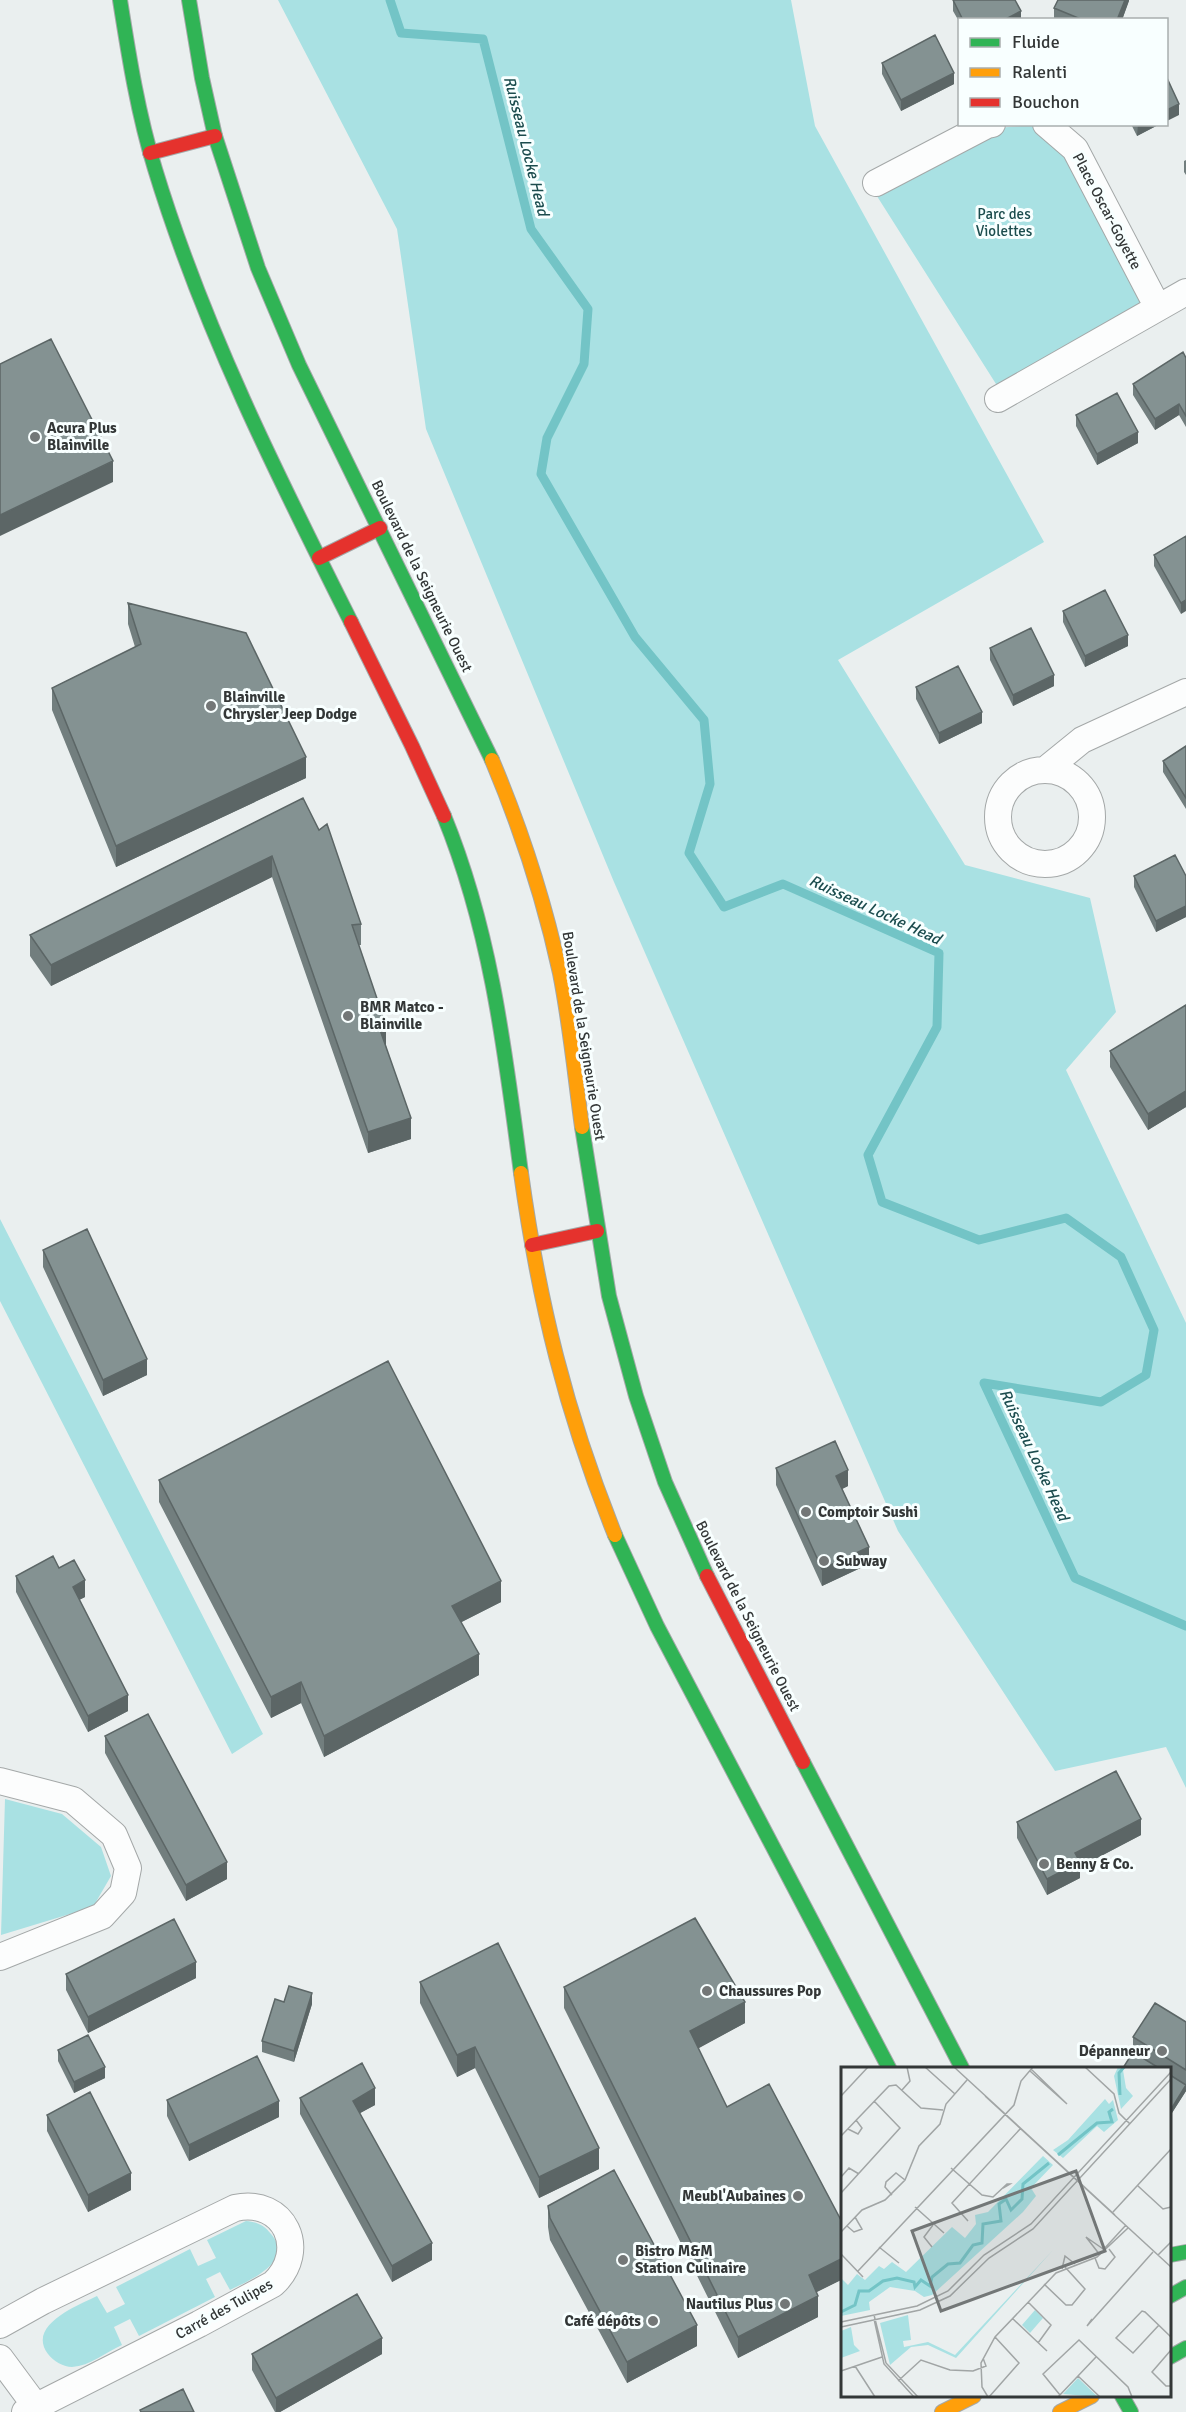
<svg xmlns="http://www.w3.org/2000/svg" width="1186" height="2412" font-family="Signika,sans-serif">
  <rect width="100%" height="100%" fill="#eaefef"/>
  <path fill="#a9e1e3" d="M278,0h513l24,126 229,416 -206,118 127,205 125,33 26,114 -50,58 120,253v465l-20,-41 -111,24 -157,-240 -284,-649 -188,-453 -29,-200z
    M1033,125l37,25 85,157 -152,88 -128,-202 99,-63z
    M0,1219l263,515 -31,20 -232,-453z
    M5,1799l57,15 39,33 10,29 -18,31 -92,28z
    M246,2221c11,1 18,4 25,13 24,28 -23,47 -41,56l-10,-18 -14,7 9,18 -76,39 -9,-17 -16,8 8,18c-16,7 -32,21 -50,22 -8,0 -19,-6 -24,-13 -22,-29 31,-49 49,-58l10,17 18,-9 -9,-17 74,-38 8,17 18,-8 -9,-18z"/>
  <g fill="none" stroke-linecap="round" stroke-linejoin="round">
    <path stroke="#73c4c6" stroke-width="9" d="M390,0l11,33 82,6 48,190 57,80 -4,55 -37,74 -6,36 94,163 69,83 6,64 -21,69 35,54 59,-23 156,69 -2,74 -69,128 14,47 97,38 87,-22 55,39 33,73 -8,45 -45,27 -117,-19 91,195 111,48"/>
    <defs>
      <path id="street" d="M1046,124l29,25 82,157
        M876,183l111,-58 5,-1
        M998,399l188,-107
        M998 817a47 47 0 1 1 94 0a47 47 0 1 1-94 0Z
        M1045,770l37,-30 104,-48
        M0,1781l73,19 41,35 14,33 -5,25 -21,23 -102,41
        M0,2325l43,-24 192,-93c50,-11 74,43 38,76l-74,40 -174,88
        M0,2358l40,54"/>
      <path id="fast" d="M120,0c9,57 18,114 35,169 48,158 122,306 196,453
        M189,0l13,78 13,58 43,132 41,97 193,395
        M444,816c47,115 61,235 77,357
        M582,1127l27,169 27,100 29,86 42,94
        M615,1535l42,91 232,442
        M803,1762l159,306
        M1170,2255l16,-3
        M1170,2296l16,-9
        M1170,2357l16,-9
        M1122,2396l9,16"/>
      <path id="slow" d="M492,760c29,69 52,139 68,213 10,50 15,103 22,154
        M521,1173c18,130 45,240 94,362
        M942,2412l32,-16
        M1060,2412l32,-16"/>
      <path id="jam" d="M150,153l65,-17
        M319,558l61,-30
        M351,622l61,124 32,70
        M532,1245l65,-14
        M707,1576l96,186"/>
    </defs>
    <use href="#street" stroke="#a4a8a8" stroke-width="28"/>
    <use href="#fast" stroke="#a4a8a8" stroke-width="16"/>
    <use href="#slow" stroke="#a4a8a8" stroke-width="16"/>
    <use href="#jam" stroke="#a4a8a8" stroke-width="16"/>
    <use href="#street" stroke="#fcfdfd" stroke-width="26"/>
    <use href="#fast" stroke="#30b455" stroke-width="14"/>
    <use href="#slow" stroke="#ff9f0a" stroke-width="14"/>
    <use href="#jam" stroke="#e5322d" stroke-width="14"/>
  </g>
  <path fill="#727e7e" d="M953,0l68,20h-61v3l-7,-12z
    M1129,0l-7,20 -68,-1v-11z
    M882,63l72,21 -53,27 -19,-37z
    M1131,124h29l-23,12z
    M1186,160v15l-2,-3v-11z
    M1186,358v69l-7,-12 -24,15 -22,-35v-11z
    M1076,415l62,28 -41,22 -21,-39z
    M1186,536l-5,78 -27,-48v-11z
    M128,603l178,175 -190,89 -64,-157v-22l83,-41 -7,-23z
    M1063,611l65,35 -43,21 -22,-45z
    M990,648l64,38 -41,20 -23,-46z
    M916,687l66,36 -43,21 -23,-45z
    M1186,746v63l-23,-37v-11z
    M303,798l58,126v21h-2l52,194 -43,14 -96,-276 -221,109 -21,-30v-21z
    M1134,876h52v41l-30,15 -22,-45z
    M1186,1005v102l-38,23 -38,-63v-16z
    M43,1250l104,125 -44,21 -60,-129z
    M776,1468l72,18 -6,3 27,75 -47,22 -46,-101z
    M159,1480l342,122 -40,20 18,53 -155,82 -23,-54 -30,15 -112,-216z
    M59,1568l26,29 -6,3 49,111 -40,21 -72,-140v-16z
    M105,1736l122,143 -41,22 -81,-148z
    M1017,1822l124,13 -61,32v11l-33,17 -30,-57z
    M66,1974l130,4 -108,55 -22,-43z
    M420,1982l179,187 -60,29 -64,-130 -18,9 -37,-74z
    M564,1987l181,36 -47,25 29,59 116,172 -27,13 2,25 -80,41 -174,-350z
    M284,2002l28,2 -18,58 -32,-10v-11z
    M1186,2022v69l-16,25v-48h-47l10,-16v-15z
    M58,2050l47,28 -31,15 -16,-32z
    M300,2098l75,7 -15,8 72,147 -40,22 -92,-168z
    M167,2100l112,17 -90,44 -22,-45z
    M47,2115l84,75 -43,22 -41,-81z
    M548,2206l149,140 -70,37 -77,-143 -2,-13z
    M252,2354h130l-102,58h-5l-23,-42z"/>
  <path fill="#5c6666" d="M1125,0h4v1l-7,19h-5z
    M1021,11v9h-17z
    M954,73v11l-53,27v-11z
    M1179,104v11l-12,6v-11z
    M1138,124h22l-23,12z
    M1179,404v11l-24,15v-11z
    M1138,432v11l-41,22v-11z
    M113,461v21l-113,54v-21z
    M1186,600v11l-5,3v-11z
    M1128,635v11l-43,21v-11z
    M1054,675v11l-41,20v-11z
    M982,712v11l-43,21v-11z
    M306,757v21l-190,89v-21z
    M272,856v21l-221,109v-21z
    M1186,906v11l-30,15v-11z
    M386,1025v21l-7,2v-21z
    M1186,1091v16l-38,23v-16z
    M411,1118v21l-43,14v-21z
    M147,1359v16l-44,21v-16z
    M848,1470v16l-12,6v-16z
    M869,1547v17l-47,22v-17z
    M85,1580v17l-12,6v-16z
    M501,1581v21l-49,25v-21z
    M479,1654v21l-155,82v-21z
    M301,1682v21l-30,15v-21z
    M128,1695v16l-40,21v-16z
    M1141,1819v16l-61,32v11l-33,17v-16l28,-26z
    M227,1862v17l-41,22v-16z
    M196,1962v16l-108,55v-16z
    M312,1993v11l-18,58v-11z
    M745,2002v21l-55,30v-22z
    M475,2047v21l-18,9v-22z
    M105,2067v11l-31,15v-11z
    M1186,2085v6l-16,25v-5z
    M375,2088v17l-22,12v-16z
    M279,2101v16l-90,44v-16z
    M599,2148v21l-60,29v-21z
    M131,2173v17l-43,22v-17z
    M432,2243v17l-40,22v-16z
    M843,2258v21l-34,17v-21z
    M818,2296v21l-80,41v-21z
    M697,2325v21l-70,37v-21z
    M382,2338v16l-102,58h-4v-14z"/>
  <path fill="#849292" stroke="#5c6666" stroke-width="1.5" d="M953,0h62l6,11 -17,9h-41z
    M1058,0h67l-8,20h-34l-29,-12z
    M935,35l19,38 -53,27 -19,-37z
    M1167,78l12,26 -12,6z
    M51,339l62,122 -113,54v-151z
    M1183,352l3,6v58l-7,-12 -24,15 -22,-35z
    M1117,393l21,39 -41,22 -21,-39z
    M1186,536v64l-5,3 -27,-48z
    M1105,590l23,45 -43,21 -22,-45z
    M128,603l118,30 60,124 -190,89 -64,-158 89,-44z
    M1031,628l23,47 -41,20 -23,-47z
    M958,666l24,46 -43,21 -23,-46z
    M1186,746v52l-23,-37z
    M303,798l16,32 8,-6 34,100 -9,1 34,100 -7,2 32,91 -43,14 -96,-276 -221,109 -21,-30z
    M1175,855l11,21v30l-30,15 -22,-45z
    M1186,1005v86l-38,23 -38,-63z
    M87,1229l60,130 -44,21 -60,-130z
    M388,1361l113,220 -49,25 27,48 -155,82 -23,-54 -30,15 -112,-217z
    M835,1441l13,29 -12,6 33,71 -47,22 -46,-101z
    M53,1556l6,12 15,-8 11,20 -12,7 55,108 -40,21 -72,-140z
    M148,1714l79,148 -41,23 -81,-149z
    M1116,1771l25,48 -66,34 5,9 -33,17 -30,-57z
    M695,1918l50,84 -55,29 37,76 42,-23 74,140v34l-34,17 9,21 -80,41 -174,-350z
    M174,1919l22,43 -108,55 -22,-43z
    M498,1943l101,205 -60,29 -64,-130 -18,8 -37,-73z
    M289,1986l23,7 -18,58 -32,-10 13,-42 9,3z
    M1155,2003l31,19v48l-53,-33z
    M88,2035l17,32 -31,15 -16,-32z
    M1133,2052l26,16h-36z
    M257,2056l22,45 -90,44 -22,-45z
    M362,2063l13,25 -22,13 79,142 -40,23 -92,-168z
    M1170,2075l16,10 -16,26z
    M90,2092l41,81 -43,22 -41,-80z
    M614,2170l83,155 -70,37 -77,-144 -2,-12z
    M357,2294l25,44 -106,60 -24,-44z
    M183,2389l11,23h-53l-1,-2z"/>
  <g fill="#737777" stroke="#f8ffff" stroke-width="2">
    <circle cx="35" cy="437" r="6"/>
    <circle cx="211" cy="706" r="6"/>
    <circle cx="348" cy="1016" r="6"/>
    <circle cx="806" cy="1512" r="6"/>
    <circle cx="824" cy="1561" r="6"/>
    <circle cx="1044" cy="1864" r="6"/>
    <circle cx="707" cy="1991" r="6"/>
    <circle cx="1162" cy="2051" r="6"/>
    <circle cx="798" cy="2196" r="6"/>
    <circle cx="623" cy="2260" r="6"/>
    <circle cx="785" cy="2304" r="6"/>
    <circle cx="653" cy="2321" r="6"/>
  </g>
  <g text-anchor="middle" dominant-baseline="central" stroke-width="6" stroke-linejoin="round" paint-order="stroke">
    <g font-size="15" fill="#333737" stroke="#f8ffff">
      <text transform="translate(1107 211) rotate(62)">Place Oscar-Goyette</text>
      <text transform="translate(422 576) rotate(64)">Boulevard de la Seigneurie Ouest</text>
      <text transform="translate(584 1036) rotate(81)">Boulevard de la Seigneurie Ouest</text>
      <text transform="translate(748 1616) rotate(63)">Boulevard de la Seigneurie Ouest</text>
      <text transform="translate(224 2309) rotate(-29)">Carré des Tulipes</text>
    </g>
    <g font-size="15" fill="#1c4d4e" stroke="#f8ffff">
      <text x="1004" y="214">Parc des<tspan x="1004" dy="17">Violettes</tspan></text>
    </g>
    <g font-size="15" font-weight="bold" fill="#333737" stroke="#f8ffff" text-anchor="start">
      <text x="47" y="428">Acura Plus<tspan x="47" dy="17">Blainville</tspan></text>
      <text x="223" y="697">Blainville<tspan x="223" dy="17">Chrysler Jeep Dodge</tspan></text>
      <text x="360" y="1007">BMR Matco -<tspan x="360" dy="17">Blainville</tspan></text>
      <text x="818" y="1512">Comptoir Sushi</text>
      <text x="836" y="1561">Subway</text>
      <text x="1056" y="1864">Benny &amp; Co.</text>
      <text x="719" y="1991">Chaussures Pop</text>
      <text x="1150" y="2051" text-anchor="end">Dépanneur</text>
      <text x="786" y="2196" text-anchor="end">Meubl'Aubaines</text>
      <text x="635" y="2251">Bistro M&amp;M<tspan x="635" dy="17">Station Culinaire</tspan></text>
      <text x="773" y="2304" text-anchor="end">Nautilus Plus</text>
      <text x="641" y="2321" text-anchor="end">Café dépôts</text>
    </g>
    <g font-size="16" font-style="italic" fill="#1b4c4e" stroke="#f8ffff">
      <text transform="translate(526 146) rotate(76)">Ruisseau Locke Head</text>
      <text transform="translate(875 910) rotate(25)">Ruisseau Locke Head</text>
      <text transform="translate(1034 1455) rotate(65)">Ruisseau Locke Head</text>
    </g>
  </g>
  <g transform="translate(841 2067)">
    <rect width="330" height="330" fill="#eaefef"/>
    <path d="M277,0h9l-4,3 3,18 7,8 -12,13 -7,-33zM264,32l4,5 4,-4 5,20 -14,12 -7,-6 -34,32 -10,-8 15,-10zM202,89l10,9 -22,23 5,8 -13,16 -91,83 -8,2 -9,-6 -25,-4 -21,15 1,8 -29,6v-38l7,7 9,-11 8,6 14,-14 5,3 8,-7 14,10 46,-45 13,11 11,-14 -1,-9 13,-3zM212,183l-97,108 -28,-13 -17,2 -21,18 -10,-42 28,-8 3,25 -8,1 1,6 24,-5 27,13zM194,243l8,8 -13,15 -8,-8zM10,260l3,18 6,6 -19,7v-27zM237,311l20,19 -35,-3z" fill="#a9e1e3"/>
    <path fill="none" stroke="#73c4c6" stroke-width="3" d="M279,28l-1,-22 5,-6M217,88l39,-32 15,-1 -3,-10 4,-3M0,245l14,-7 4,-14h10l14,-10 14,-3 17,4 1,5 6,-7 9,6 2,-9 16,-13 12,-1 13,-18 9,-2 1,-19 18,-3 -2,-17 7,-5 5,11 11,-11 1,-15 26,-21"/>
    <path fill="none" stroke="#a1a5a5" stroke-width="1.5" d="M84,0l30,27M113,0l161,148M244,0l29,27 5,19 11,11M190,2l36,35M189,4l37,33M61,23l8,-9 -3,-14M0,29l27,-29M144,29l186,171M7,62l10,5 4,-6 -6,-8M0,69l48,-50 7,-1 25,23 22,2M110,101l31,27 11,2 14,-13h3l-7,4M0,110l8,-9 10,6M297,119l25,23 8,-2M0,126l59,-65 -26,-27M51,128l-7,-8 1,-5 10,-9 9,7M74,140l29,26M272,145l58,-63M127,154l-16,-18 69,-75M6,159l7,6 8,-3 -7,-12M0,165l21,-22 23,-10 20,-20 14,-34 21,-22 6,-20 21,-24M38,180l20,16M91,180l-8,-10 9,-12M262,183l23,-25M0,187l22,23M259,188l-14,-18 20,14M317,188l13,-13M254,191l4,10 6,1 10,-12 -6,-8M221,202l3,-13 10,8M17,204l156,-166 7,-24 12,-14M203,217l22,21h6l13,-16 -20,-22M187,235l23,23 -13,18M33,248l12,48 32,34M171,251l35,33M33,252l10,45 30,33M251,252l-5,7 66,-74M0,255l76,-16 31,-15 36,-36 47,-31 140,-152M318,258l-26,28 -17,-15 26,-27 3,1 26,25M0,260l79,-17 30,-14 39,-38 44,-29 138,-150M330,283l-19,22 14,14h5M14,299l20,31M0,304l41,-14M237,309l22,21M57,314l23,-21 29,10 23,1 13,-5 -3,-8M219,328l-17,-21 36,-34 49,47 4,10M147,330l-6,-10 -1,-24 14,-26 61,-64 41,-16 31,-29M148,330l30,-34 -24,-26M217,330l38,-40"/>
    <path fill="#737777" fill-opacity="0.15" stroke="#737777" stroke-width="3" d="M235,104l29,80 -164,60 -29,-80z"/>
    <rect width="330" height="330" fill="none" stroke="#333737" stroke-width="3"/>
  </g>
  <rect x="958" y="18" width="210" height="108" fill="#f8ffff" stroke="#a9afaf" stroke-width="1.5"/>
  <rect x="970" y="38" width="30" height="9" fill="#30b455" stroke="#a9afaf" stroke-width="1.5"/>
  <text x="1012" y="48" font-size="18" fill="#333737">Fluide</text>
  <rect x="970" y="68" width="30" height="9" fill="#ff9f0a" stroke="#a9afaf" stroke-width="1.5"/>
  <text x="1012" y="78" font-size="18" fill="#333737">Ralenti</text>
  <rect x="970" y="98" width="30" height="9" fill="#e5322d" stroke="#a9afaf" stroke-width="1.5"/>
  <text x="1012" y="108" font-size="18" fill="#333737">Bouchon</text>
</svg>
